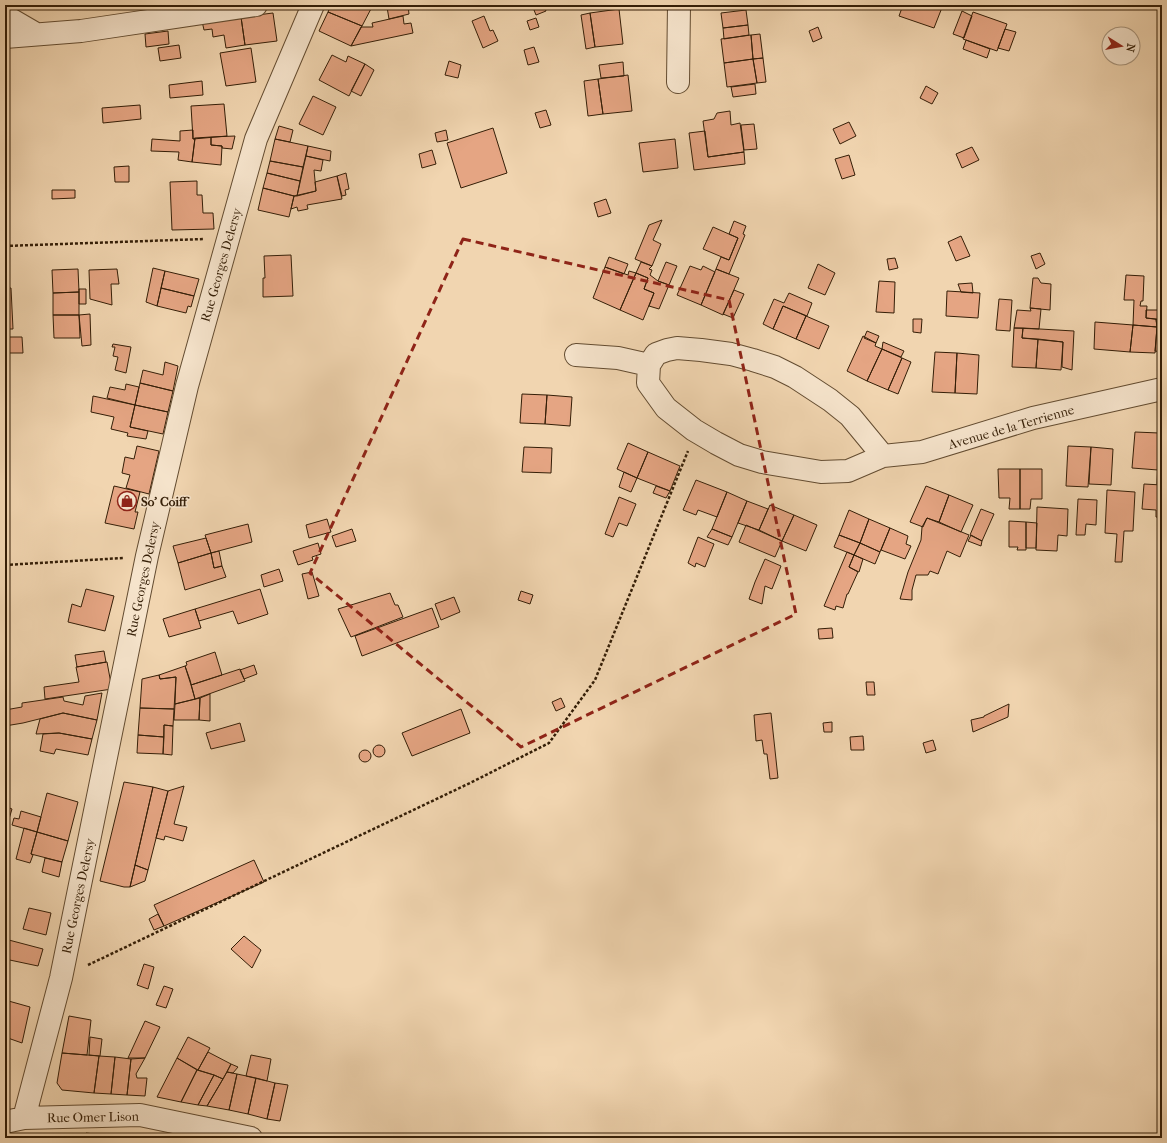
<svg xmlns="http://www.w3.org/2000/svg" width="1167" height="1143" font-family="'IM FELL French Canon',serif">
  <rect width="100%" height="100%" fill="#f1d5b0"/>
  <filter id="stains"><feTurbulence type="fractalNoise" baseFrequency=".005" numOctaves="4"/><feColorMatrix values="0 0 0 0 .2 0 0 0 0 .09 0 0 0 0 .02 0 0 0 .5 -.17"/></filter>
  <radialGradient id="worn" r=".72"><stop offset=".6" stop-color="#630" stop-opacity="0"/><stop offset="1" stop-color="#630" stop-opacity=".3"/></radialGradient>
  <path fill="#e5a583" stroke="#341e07" d="M331,5h42l-11,21 -34,-14z
    M398,5h10l1,9 -20,5 -2,-12z
    M532,5h12l2,6 -10,4z
    M903,5h40l-9,23 -35,-12z
    M619,9l4,35 -28,3 -5,-34z
    M746,10l2,15 -25,3 -2,-15z
    M962,11l10,5 -8,22 -11,-4z
    M328,12l34,14 -11,20 -32,-15z
    M973,12l34,12 -10,27 -34,-12z
    M273,13l4,28 -32,4 -4,-28z
    M590,13l5,34 -9,2 -5,-34z
    M403,16l1,8 7,-1 2,10 -62,13 10,-19h12l-1,-4z
    M484,16l6,15 3,-1 5,11 -15,7 -11,-27z
    M241,17l4,28 -19,3 -2,-13 -11,2 -1,-8 -8,1 -2,-9z
    M536,18l3,9 -9,3 -3,-9z
    M748,25l1,10 -25,4 -1,-11z
    M818,27l4,11 -9,4 -4,-11z
    M1005,29l11,3 -7,19 -11,-3z
    M168,31l1,13 -23,3 -1,-13z
    M760,34l3,24 -10,1 -2,-24z
    M751,35l2,24 -29,4 -3,-24z
    M966,40l24,9 -3,9 -24,-9z
    M179,45l2,13 -21,3 -2,-13z
    M534,47l5,15 -11,3 -4,-15z
    M251,48l5,34 -30,4 -6,-33z
    M332,55l14,7 2,-6 17,8 -16,32 -30,-16z
    M763,58l3,24 -9,1 -4,-24z
    M753,59l4,24 -30,4 -3,-24z
    M449,61l12,4 -3,13 -13,-3z
    M623,62l1,14 -23,2 -2,-13z
    M365,64l9,6 -13,26 -10,-5z
    M628,75l4,36 -29,3 -5,-35z
    M598,79l5,35 -15,2 -4,-35z
    M202,81l1,14 -33,3 -1,-13z
    M755,84l1,10 -23,3 -2,-10z
    M926,86l12,7 -6,11 -12,-6z
    M313,96l23,11 -13,28 -24,-11z
    M224,104l3,32 -34,3 -2,-33z
    M140,105l1,14 -38,4 -1,-15z
    M546,110l5,15 -11,3 -5,-15z
    M730,111l1,14 9,-2 4,29 -36,5 -5,-36 11,-2 3,-6z
    M849,122l7,14 -16,8 -7,-15z
    M754,124l3,25 -13,1 -3,-25z
    M279,126l14,4 -3,12 -15,-3z
    M493,128l14,45 -46,15 -14,-45z
    M193,130v9l2,-1 -3,24 -14,-2 1,-8 -28,-1 1,-12 28,2v-10z
    M446,130l2,10 -11,2 -2,-9z
    M705,131l3,26 36,-5 1,12 -51,6 -5,-37z
    M235,136l-3,13 -10,-1v-2l-11,-1v-8z
    M211,137v8l11,1 -1,19 -29,-3 3,-24z
    M275,139l33,7 -5,21 -33,-6z
    M675,139l3,29 -35,4 -4,-29z
    M308,146l23,5 -1,10 -24,-5z
    M972,147l7,13 -17,8 -6,-14z
    M432,150l4,14 -14,4 -3,-14z
    M849,155l6,20 -13,4 -7,-20z
    M306,156l17,4 -2,11 -7,-1 2,21 -19,5z
    M270,161l33,6 -3,14 -33,-8z
    M129,166v16h-14l-1,-15z
    M267,173l33,8 -3,15h-3l-31,-8z
    M346,173l3,16 -4,1 1,5 -4,1 -5,-20z
    M337,176l5,23 -35,6 1,4 -10,2 -1,-4 -6,2 3,-13 22,-5 -1,-9z
    M197,181v14h5l1,18h10l1,16 -42,1 -2,-48z
    M263,188l31,8 -5,21 -31,-7z
    M52,190h23v8l-23,1z
    M606,199l5,14 -13,4 -4,-14z
    M662,220l-9,20 8,4 -9,22 -17,-7 14,-34z
    M734,221l12,5 -3,8 2,1 -16,39 -13,-5 5,-12 8,3 9,-22 -9,-4z
    M713,227l25,11 -9,22 -26,-11z
    M961,236l9,20 -14,5 -8,-19z
    M1040,253l5,11 -9,5 -5,-13z
    M291,255l2,41 -30,1v-19h2l-1,-22z
    M609,257l19,7 -4,10 -19,-7z
    M895,258l3,10 -9,2 -2,-11z
    M641,262l11,4 -3,3 3,1 -2,5 8,6 11,4 -10,24 -10,-3 5,-13 -10,-4 4,-11 -12,-5z
    M666,262l11,4 -8,19 -11,-4z
    M818,264l17,9 -10,22 -17,-7z
    M690,266l11,4 2,-4 12,6 -14,33 -24,-10z
    M605,267l23,8 1,-4 7,2 -16,37 -27,-12z
    M153,268l12,3 -8,35 -11,-4z
    M78,269l1,23 -26,1 -1,-23z
    M117,269l2,15h-8l1,21 -22,-6 -1,-29z
    M716,269l23,9 -16,37 -22,-10z
    M165,271l34,8 -5,17 -33,-8z
    M636,273l12,5 -4,11 10,4 -11,27 -23,-10z
    M1126,275l18,1 -1,25h-2l-1,5h7l-1,12 10,1 1,8 -24,-2 1,-25h-10z
    M1033,278h5l3,5 10,1 -1,26 -20,-2z
    M879,281l16,1 -1,31 -18,-1z
    M972,283l1,10 -12,-1 -3,-8z
    M5,288h6l2,41h-8z
    M161,288l33,8 -3,11 -3,-1 -2,7 -29,-7z
    M79,289h7v15h-7z
    M734,290l10,4 -11,24 -10,-4z
    M947,291l33,2 -2,25 -32,-2z
    M79,292v23h-26v-22z
    M789,293l23,10 -5,13 -24,-10 -10,23 -10,-5 11,-25 10,4z
    M999,299l13,1 -2,31 -14,-1z
    M783,306l23,10 -10,23 -23,-10z
    M1030,308l11,1 -2,20 -25,-1 3,-18 14,1z
    M1146,310h16v10l-16,-2z
    M90,314l1,31 -9,1 -3,-31z
    M53,315h26l1,23h-26z
    M806,316l23,10 -10,23 -23,-10z
    M913,319h9l-1,14 -8,-1z
    M1156,319l6,1v32l-7,-1 2,-24z
    M1095,322l38,3 -3,27 -36,-3z
    M1133,325l24,2 -2,26 -25,-1z
    M1014,328h9l-1,10 16,1 -2,29 -24,-1z
    M1023,328l51,3 -2,39 -10,-3 1,-25 -41,-4z
    M867,331l12,5 -3,7 -12,-5z
    M863,336l13,7 -1,3 7,3 -15,32 -20,-10z
    M8,337h14l1,16h-15z
    M1038,339l25,3 -2,28 -25,-2z
    M883,342l21,9 -3,6 -19,-8z
    M113,344l18,3 -5,26 -11,-3 3,-13 -5,-1 2,-9h-3z
    M882,349l20,9 -14,32 -21,-9z
    M935,352l22,1 -2,40 -23,-1z
    M957,353l22,2 -2,39 -22,-1z
    M902,358l9,4 -13,32 -10,-4z
    M165,362l13,4 -5,25 -33,-8 3,-13 20,5z
    M140,383l33,8 -5,21 -33,-7z
    M126,384l13,3 -4,18 -28,-7 3,-11 15,3z
    M522,394l25,1 -2,29 -25,-1z
    M547,395l25,2 -2,29 -25,-2z
    M93,396l42,9 -5,22 18,4 -2,8 -19,-3 1,-3 -17,-4 3,-12 -23,-5z
    M135,405l33,7 -5,22 -33,-7z
    M1135,432l24,1 -1,37 -26,-2z
    M1159,433h3v51h-5z
    M628,443l20,9 -11,26 -20,-9z
    M137,446l22,5 -10,43 -23,-6 4,-13 -8,-2 3,-16 9,2z
    M1068,446l23,1 -3,40 -22,-1z
    M524,447l28,1 -1,25 -29,-1z
    M1091,447l22,2 -2,36 -22,-1z
    M648,452l32,14 -10,25 -33,-13z
    M998,469h22v40h-11l1,-11h-11z
    M1020,469h22v30h-11l-1,10h-10z
    M624,472l13,6 -6,14 -12,-5z
    M696,480l31,12 -10,25 -19,-7 -2,5 -13,-5z
    M1144,484l18,1v33l-6,-1v-7l-14,-1z
    M114,486l26,6 -5,20h3l-4,17 -29,-6z
    M656,486l14,5 -4,7 -13,-5z
    M926,486l23,9 -10,27 -12,-4 -4,9 -13,-5z
    M1107,490l28,2 -2,39h-9l-2,31h-7l2,-28 -12,-1z
    M727,492l20,9 -15,36 -20,-8z
    M949,495l24,10 -12,27 -22,-10z
    M619,497l17,7 -9,22 -8,-3 -6,14 -8,-3z
    M1078,499l19,1 -1,25 -10,-1 -1,11h-9z
    M747,501l21,8 -9,21 -21,-7z
    M770,505l24,10 -12,26 -23,-11z
    M1037,507l31,2 -1,27 -9,-1 -1,16 -21,-1z
    M981,509l13,5 -12,27 -12,-6z
    M849,510l20,9 -9,24 -21,-8z
    M794,515l23,10 -11,26 -24,-10z
    M927,518l42,17 -9,22 -13,-6 -9,23 -8,-3 -2,4h-12l-4,15v10l-12,-1 8,-27 13,-32 1,-13z
    M327,519l4,13 -22,6 -3,-13z
    M869,519l21,9 -10,24 -20,-9z
    M1009,521l17,1v28h-9l1,-3h-9z
    M1026,522l11,1 -1,25h-10z
    M248,524l4,18 -41,11 -6,-18z
    M746,525l36,16 -7,16 -36,-15z
    M890,528l18,8 -2,8 5,2 -6,13 -24,-9z
    M352,529l4,12 -20,6 -4,-11z
    M712,529l20,8 -4,8 -21,-8z
    M839,535l21,8 -6,12 -20,-8z
    M971,535l11,6 -1,5 -13,-5z
    M698,537l16,7 -9,23 -9,-4 -1,4 -7,-4z
    M206,538l5,15 -33,10 -5,-17z
    M318,543l3,11 -9,3 1,3 -15,5 -5,-14z
    M860,543l20,9 -5,12 -21,-9z
    M219,551l3,15 -8,2 -3,-15z
    M847,552l7,3 -5,12 9,5 -10,22h-1l-4,14 -7,-2 -1,4 -11,-4z
    M211,553l3,15 8,-2 4,11 -41,13 -7,-27z
    M854,555l9,4 -4,13 -10,-5z
    M765,559l16,7 -9,23 -7,-3 -3,18 -13,-5 6,-17z
    M279,569l4,12 -19,6 -3,-12z
    M312,572l7,24 -11,3 -6,-25z
    M86,589l28,7 -9,35 -37,-9 4,-18 9,3z
    M260,589l8,25 -30,10 -5,-13 -34,10 -4,-12z
    M521,591l12,4 -3,9 -12,-4z
    M390,593l5,12h3l5,12 -52,20 -13,-28z
    M454,597l6,15 -19,8 -6,-16z
    M432,608l7,19 -77,29 -7,-20z
    M195,609l6,19 -32,9 -6,-18z
    M6,613l3,24 -4,1v-24z
    M832,628l1,10 -14,1 -1,-10z
    M104,651l2,11 -29,5 -2,-12z
    M215,652l7,23 -31,10 -6,-19 2,-1 -1,-3z
    M107,662l5,27 -67,10 -1,-12 35,-5 -3,-15z
    M254,665l3,9 -13,5 -4,-9z
    M185,666l5,14 5,19 -20,5 1,-27 -16,2 -1,-4z
    M240,669l5,12 -50,18 -4,-14z
    M159,675l1,4 16,-2 -2,32 -34,-1 2,-29z
    M866,682h8l1,13h-8z
    M102,693l-5,27 -34,-7 -40,10 -18,3v-16l17,-3v-4l41,-6 1,4 19,4 2,-9z
    M210,694v27l-11,-1 1,-22z
    M200,698l-1,22h-25l1,-16z
    M561,698l4,9 -9,4 -4,-9z
    M1009,704l-1,13 -35,15 -2,-12 13,-3v-1z
    M140,708l34,1 -1,17 -9,-1v12l-26,-2z
    M461,709l9,24 -58,23 -10,-23z
    M63,713l34,7 -5,19 -33,-6 -23,1 4,-15z
    M771,713l7,65 -8,1 -3,-25h-3l-2,-14 -6,1 -2,-26z
    M832,722v10h-8l-1,-9z
    M240,723l5,18 -34,8 -5,-16z
    M164,725l9,1 -1,29 -9,-1z
    M59,733l33,6 -4,16 -32,-6 -2,5 -14,-3 3,-17z
    M138,735l26,2 -1,17 -26,-1z
    M863,736l1,14h-13l-1,-13z
    M933,740l3,10 -10,3 -3,-10z
    M373 751a6 6 0 1 1 12 0a6 6 0 1 1-12 0Z
    M359 756a6 6 0 1 1 12 0a6 6 0 1 1-12 0Z
    M124,782l29,5 -23,100h-6l-24,-6z
    M184,786l-10,38 13,3 -4,14 -18,-5 -1,4 -8,-2 12,-47z
    M153,787l15,4 -20,79 -13,-5z
    M47,793l31,9 -10,39 -31,-9z
    M5,806l7,3 -3,10 -4,-1z
    M21,811l20,6 -4,15 -25,-7 2,-7 5,1z
    M24,828l13,4 -6,22 2,1 -3,8 -14,-4z
    M37,832l31,9 -6,21 -31,-8z
    M45,858l17,4 -3,15 -17,-5z
    M254,860l10,22 -100,44 -10,-21z
    M135,865l13,5 -3,11 -15,6z
    M29,908l22,5 -5,22 -23,-6z
    M158,914l6,12 -10,4 -5,-11z
    M244,936l17,14 -9,18 -21,-19z
    M5,939l38,10 -5,17 -33,-7z
    M144,964l10,3 -6,22 -11,-4z
    M164,986l9,3 -7,19 -10,-3z
    M5,1000l25,7 -8,36 -17,-6z
    M69,1016l22,4 -4,35 -25,-2z
    M145,1021l15,6 -15,31h-17z
    M90,1037l12,2 -2,17 -11,-1z
    M188,1037l22,11 -12,22 -21,-12z
    M208,1052l23,12 -8,15 -9,-4 -16,-5z
    M62,1053l37,3 -5,37 -32,-3 -5,-7z
    M251,1055l20,4 -4,22 -21,-5z
    M99,1056l16,1 -4,37 -17,-1z
    M115,1057l16,2 -4,36 -16,-1z
    M145,1058l-9,16 1,4h10l-2,18 -18,-1 4,-36z
    M177,1058l20,12 -16,32 -24,-5z
    M231,1064l7,3 -5,6 -6,-1z
    M197,1070l17,5 -16,30 -17,-3z
    M227,1072l10,2 -8,36 -22,-4z
    M237,1074l19,4 -8,36 -19,-4z
    M214,1075l9,4 -16,27 -9,-1z
    M256,1078l19,5 -8,36 -19,-5z
    M275,1083l13,2 -8,36 -13,-2z
    M86,1133l41,5h-42z
    M70,1134l1,4h-14l-1,-2z"/>
  <g fill="none" stroke-linecap="round" stroke-linejoin="round">
    <defs>
      <path id="minor" d="M5,16l31,18
        M5,37l76,-6 175,-26
        M678,82l1,-77
        M576,355l42,3 31,7
        M883,456l-33,-40 -20,-16 -35,-23 -20,-10 -22,-7 -22,-6 -30,-4 -24,-2 -10,2 -11,4 -7,11 -1,18 18,25 28,22 22,13 23,12 23,7 59,10 27,-1 35,-15 39,-4 111,-34 129,-29
        M24,1118l37,-140 86,-422 40,-170 69,-247 57,-134
        M5,1122l19,-4 116,-3 111,23"/>
    </defs>
    <use href="#minor" stroke="#634c31" stroke-width="24"/>
    <path stroke="#341e07" stroke-width="2.5" stroke-dasharray="3 2" stroke-linecap="butt" d="M5,246l199,-7
      M5,565l118,-7
      M88,965l382,-182 79,-40 46,-63 93,-229"/>
    <use href="#minor" stroke="#f6e4cc" stroke-width="22"/>
  </g>
  <path fill="none" stroke="#8f2418" stroke-width="3" stroke-dasharray="8 5" stroke-linejoin="round" d="M463,239l266,61 67,314 -275,133 -211,-174z"/>
  <defs>
    <symbol id="shop-ring" viewBox="-11 -11 22 22"><circle r="9.5" fill="#f6e4cc" stroke="#8f2418" stroke-width="1.5"/><path d="M-5-2.5h2.3a2.7 3.5 0 0 1 5.4 0H5L5.5 6h-11ZM-1.5-2.5h3a1.5 2.3 0 0 0-3 0Z" fill="#8f2418"/></symbol>
  </defs>
  <g fill-rule="evenodd">
    <use href="#shop-ring" x="116" y="490" width="22" height="22"/>
  </g>
  <g text-anchor="middle" dominant-baseline="central" stroke-width="3" stroke-linejoin="round" paint-order="stroke">
    <g font-size="13" fill="#341e07" stroke="#f6e4cc">
      <text transform="translate(221 265) rotate(-74)">Rue Georges Delersy</text>
      <text transform="translate(1011 427) rotate(-16)">Avenue de la Terrienne</text>
      <text transform="translate(143 579) rotate(-78)">Rue Georges Delersy</text>
      <text transform="translate(78 896) rotate(-78)">Rue Georges Delersy</text>
      <text transform="translate(93 1117) rotate(-1)">Rue Omer Lison</text>
    </g>
    <g font-size="13" font-weight="bold" fill="#341e07" stroke="#f6e4cc" text-anchor="start">
      <text x="141" y="501">So' Coiff</text>
    </g>
  </g>
  <rect width="1167" height="1143" fill="none" stroke="#f1d5b0" stroke-width="20"/>
  <rect x="6" y="6" width="1155" height="1131" fill="none" stroke="#341e07" stroke-width="2"/>
  <rect x="10" y="10" width="1147" height="1123" fill="none" stroke="#341e07"/>
  <g transform="translate(1121 46) rotate(101)"><circle r="19" fill="#f6e4cc" stroke="#a8957d"/>
  <path d="M0-3L7 15L0 10L-7 15Z" fill="#8f2418"/>
  <text y="-6" font-size="11" font-weight="bold" text-anchor="middle" fill="#341e07">N</text>
  </g>
  <rect width="100%" height="100%" filter="url(#stains)"/>
  <rect width="100%" height="100%" fill="url(#worn)"/>
</svg>
